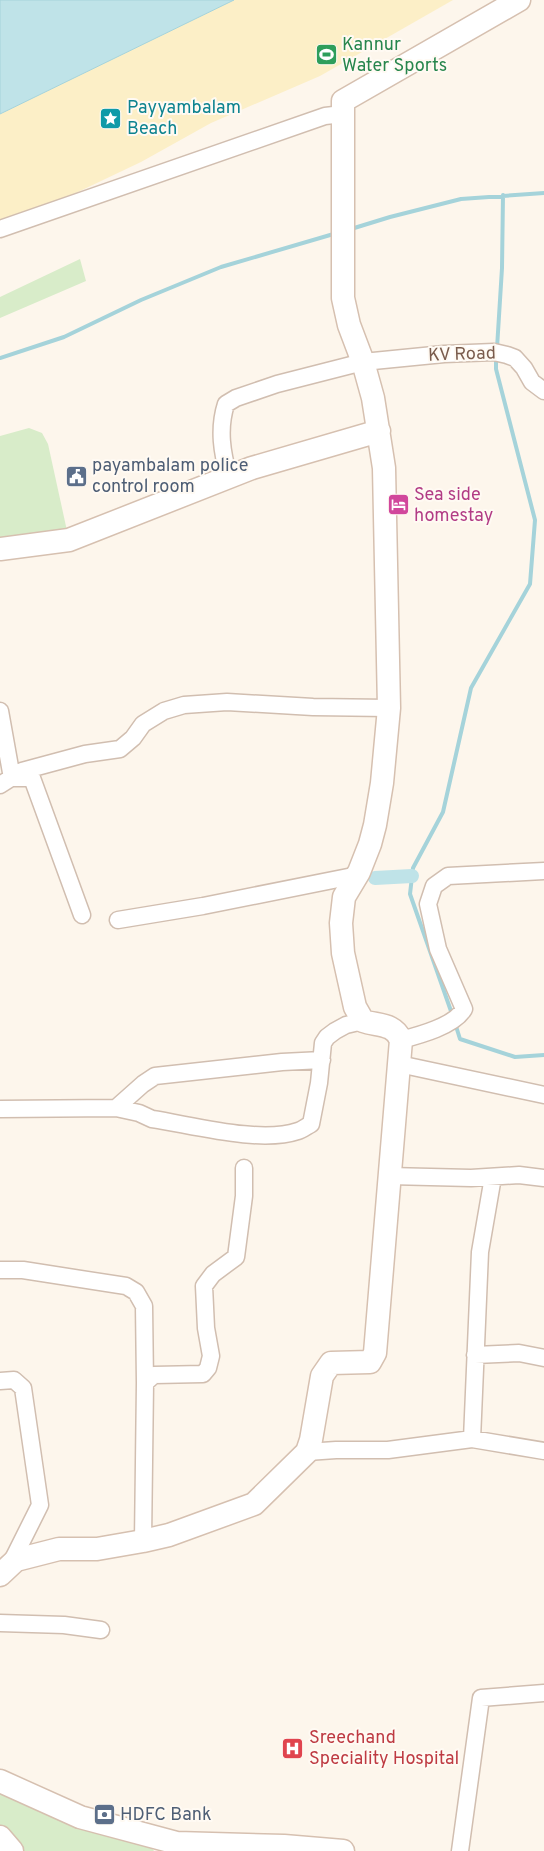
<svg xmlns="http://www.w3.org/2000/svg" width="544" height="1851" font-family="Overpass,sans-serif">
  <rect width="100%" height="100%" fill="#fdf6ec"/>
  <path fill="#d8ecc9" d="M80,259l6,22 -86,37v-21z
    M29,428l13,5 6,11 21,96 -69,9v-113z
    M0,1786l151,61 3,4h-138l-16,-19z"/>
  <path fill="#fcefc7" d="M234,0h219l-133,76 -109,47 -70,39 -141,67v-115z"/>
  <path fill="#bfe3e8" stroke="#a5d3da" d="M0,0h234l-234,114z"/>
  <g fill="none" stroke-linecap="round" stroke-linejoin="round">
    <path stroke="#a5d3da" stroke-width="4" d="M351,229l39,-12 71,-18 83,-6
      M497,348l5,-80 1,-73
      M0,358l64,-21 77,-37 80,-33 116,-34
      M452,1014l-42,-120 3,-26 30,-56 28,-124 59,-104 5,-64 -39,-151v-11
      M455,1023l5,16 55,18 29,-2"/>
    <path stroke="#bfe3e8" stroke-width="14" d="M375,878l37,-2"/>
    <defs>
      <path id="street" d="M0,229l325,-113 18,-2
        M229,477c-7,-24 -11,-48 -3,-73l10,-6 41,-14 86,-22 81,-8 50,-2 13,3 8,3 9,10 8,14 12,9
        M0,711l12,67h20l50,137
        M0,785l22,-14 63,-17 35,-5 13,-11 10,-14 21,-13 20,-6 43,-3 86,5 76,1
        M118,920l85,-14 155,-31
        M401,1040c19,-5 53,-14 63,-31l-26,-60 -10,-45 6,-18 14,-10 96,-5
        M399,1064l145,31
        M116,1108l27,-24 12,-8 127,-14 40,-2
        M0,1109l116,-1 23,5 13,6c40,6 108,25 146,12 4,-1 9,-5 13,-7l8,-41 4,-40 4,-6 8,-6 11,-6 17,-4
        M389,1176l82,2 48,-3 25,3
        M0,1270h23l103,16 10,6 8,14 1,77 -2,158
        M475,1355l44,-2 25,5
        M0,1381l14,-1 9,8 17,117 -29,58
        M145,1383l9,-8 49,-1 5,-6 3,-12 -5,-28 -2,-42 9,-12 23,-17 8,-61v-28
        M472,1439l8,-187 13,-75
        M307,1452l29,-2h52l84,-11 72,12
        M0,1623l64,2 37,5
        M460,1851l21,-153 63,-5"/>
      <path id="secondary" d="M0,549l69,-9 183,-72 127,-37
        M0,1575l16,-15 43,-11h38l46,-8 26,-6 85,-31 53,-52 4,-12 11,-64 9,-13 39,-1 5,-9 26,-313c-7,-17 -23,-14 -38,-19l-8,-14 -12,-54 -2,-30 3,-26 15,-25 11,-28 5,-19 7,-42 7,-75 -5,-240 -11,-70 -10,-36 -14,-37 -6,-27v-197l176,-101
        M0,1781l80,36 97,26 107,3 59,5
        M0,1837l12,14"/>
    </defs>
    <use href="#street" stroke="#d1beb0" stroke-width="19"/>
    <use href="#secondary" stroke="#d6c0b0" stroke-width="25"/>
    <use href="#street" stroke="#fff" stroke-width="16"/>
    <use href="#secondary" stroke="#fff" stroke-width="22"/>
  </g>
  <defs>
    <symbol id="stadium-square" viewBox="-11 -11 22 22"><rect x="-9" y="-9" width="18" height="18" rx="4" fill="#2e9e5b" stroke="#fffaf3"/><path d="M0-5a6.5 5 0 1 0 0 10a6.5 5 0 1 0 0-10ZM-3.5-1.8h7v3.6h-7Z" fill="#fff"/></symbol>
    <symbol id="sight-square" viewBox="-11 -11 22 22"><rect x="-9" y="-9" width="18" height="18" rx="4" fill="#0f9aa8" stroke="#fffaf3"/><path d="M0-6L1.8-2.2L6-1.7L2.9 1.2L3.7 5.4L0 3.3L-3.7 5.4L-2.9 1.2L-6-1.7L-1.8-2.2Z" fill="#fff"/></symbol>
    <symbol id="civic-square" viewBox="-11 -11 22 22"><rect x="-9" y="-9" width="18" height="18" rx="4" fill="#5c6f8a" stroke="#fffaf3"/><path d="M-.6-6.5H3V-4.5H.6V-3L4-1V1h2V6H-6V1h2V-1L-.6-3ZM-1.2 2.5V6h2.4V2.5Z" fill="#fff"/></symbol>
    <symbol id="hotel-square" viewBox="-11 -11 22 22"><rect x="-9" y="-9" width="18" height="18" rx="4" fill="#d1479c" stroke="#fffaf3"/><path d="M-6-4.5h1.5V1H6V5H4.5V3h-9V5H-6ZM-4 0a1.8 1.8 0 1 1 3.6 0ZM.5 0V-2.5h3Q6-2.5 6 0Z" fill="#fff"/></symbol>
    <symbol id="hospital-square" viewBox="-11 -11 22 22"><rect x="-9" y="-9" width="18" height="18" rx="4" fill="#e0444e" stroke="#fffaf3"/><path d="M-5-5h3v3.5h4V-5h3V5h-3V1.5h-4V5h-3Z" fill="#fff"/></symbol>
    <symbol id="bank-square" viewBox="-11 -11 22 22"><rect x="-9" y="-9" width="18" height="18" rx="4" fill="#5c6f8a" stroke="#fffaf3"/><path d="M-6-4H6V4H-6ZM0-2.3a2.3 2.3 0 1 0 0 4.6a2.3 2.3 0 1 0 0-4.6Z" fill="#fff"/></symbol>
  </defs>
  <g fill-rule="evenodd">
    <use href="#stadium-square" x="314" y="42" width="25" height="25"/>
    <use href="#sight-square" x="98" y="106" width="25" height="25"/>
    <use href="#civic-square" x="64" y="464" width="25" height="25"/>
    <use href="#hotel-square" x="386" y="492" width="25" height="25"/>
    <use href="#hospital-square" x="280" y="1736" width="25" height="25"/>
    <use href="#bank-square" x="92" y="1802" width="25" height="25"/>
  </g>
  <g text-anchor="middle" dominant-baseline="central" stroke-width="4" stroke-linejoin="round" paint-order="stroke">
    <g font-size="18" fill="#27864d" stroke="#fffaf3" text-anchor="start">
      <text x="342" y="45">Kannur<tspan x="342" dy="21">Water Sports</tspan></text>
    </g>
    <g font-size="18" fill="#0d838f" stroke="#fffaf3" text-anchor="start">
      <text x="127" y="108">Payyambalam<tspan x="127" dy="21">Beach</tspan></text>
    </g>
    <g font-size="18" fill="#7a5c4d" stroke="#fffaf3">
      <text transform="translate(462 355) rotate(-2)">KV Road</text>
    </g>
    <g font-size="18" fill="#4e5e75" stroke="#fffaf3" text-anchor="start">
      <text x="92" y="466">payambalam police<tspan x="92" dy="21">control room</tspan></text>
      <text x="120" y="1815">HDFC Bank</text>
    </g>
    <g font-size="18" fill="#b23c85" stroke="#fffaf3" text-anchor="start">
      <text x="414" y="495">Sea side<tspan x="414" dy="21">homestay</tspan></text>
    </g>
    <g font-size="18" fill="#be3a42" stroke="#fffaf3" text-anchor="start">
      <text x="309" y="1738">Sreechand<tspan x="309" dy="21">Speciality Hospital</tspan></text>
    </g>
  </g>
</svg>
